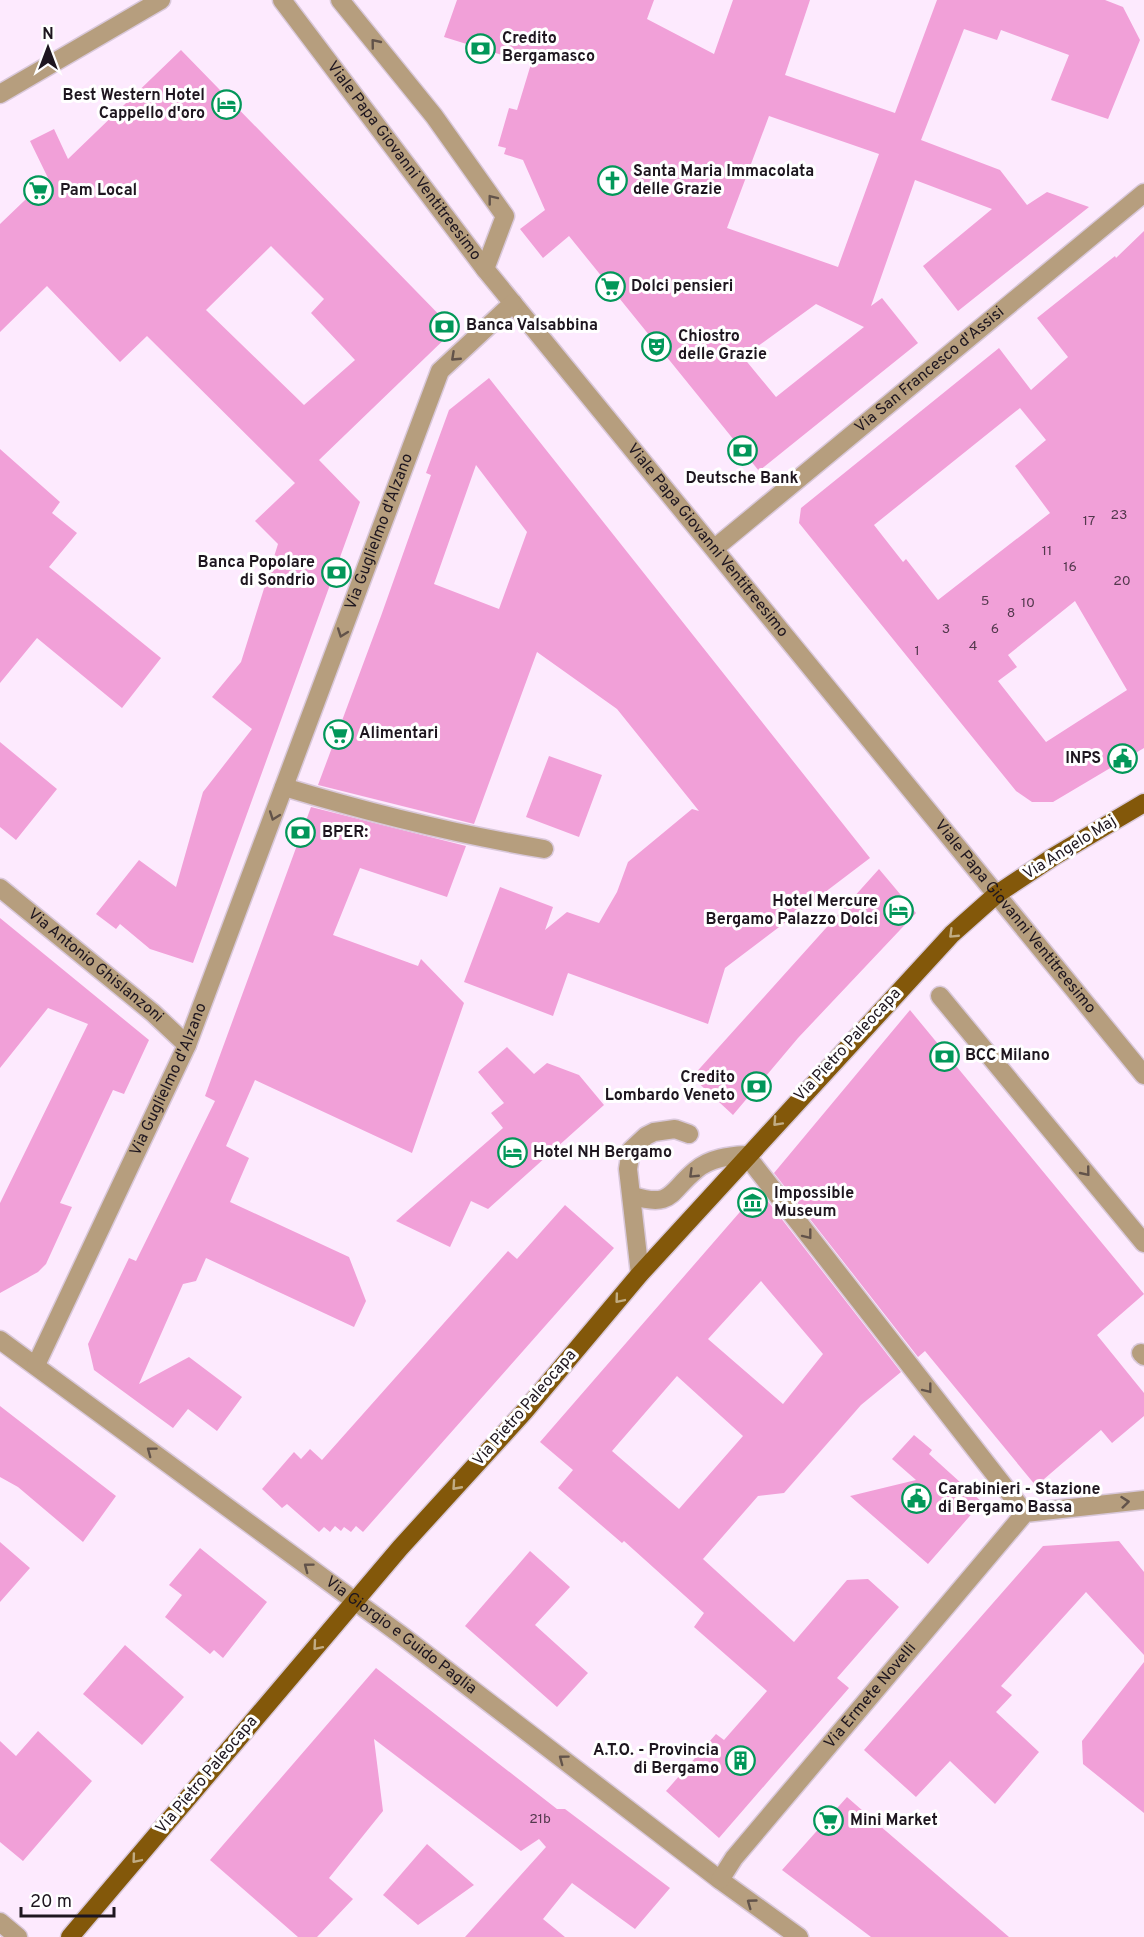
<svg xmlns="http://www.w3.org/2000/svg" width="1144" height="1937" font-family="Overpass,sans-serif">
  <rect width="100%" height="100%" fill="#fdeafe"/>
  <path fill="#f1a0d8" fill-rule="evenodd" d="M457,0h197l-7,19 67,35 19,-54h77l-25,75 110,38 42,-113h168l18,7 17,33 -32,79 -57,-19 18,-45 -68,-25 -4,10 -33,-11 -43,111 79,30 27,35 20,-13 42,15 -131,104 -35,-45 69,-57 -77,-29 -44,126 11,-8 36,45 -159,128 -190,-235 -26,22 -23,-29 25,-19 -22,-50 -19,-6 2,-6 -8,-2 11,-38 8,2 14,-46 -87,-27zM769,116l110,38 -41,113 -111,-39zM816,304l48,23 -88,70 -33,-40z
    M181,50l273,280 -135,130 41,42 -167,461 -43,-14 -30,-25 -4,5 -20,-15 43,-54 37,27 27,-95 49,-63 -40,-32 29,-35 37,-118 -23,-23 40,-38 -148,-147 -27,26 -73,-76 -47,46v-108l48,-46 -18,-37 24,-12 14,30zM271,246l53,53 -13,14 44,47 -51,45 -98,-95z
    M1144,231v517l-91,54h-21l-16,-11 -217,-268 2,-15 198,-160 32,42 37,-33 -31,-39 78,-62 1,2zM1020,408l26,32 -31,26 35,47 -112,87 -32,-41 -3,3 -29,-37zM1075,601l52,89 -81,52 -48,-61 19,-14 -9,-12z
    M489,378l381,480 -145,110 -17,56 -140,-51 -15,43 -89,-34 36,-95 53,20 -8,23 22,-18 32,11 18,-31 11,-30 64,-53 7,2 -82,-102 -80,-57 -63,172 -156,-39 63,-169 50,-141 -5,-2 23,-63zM476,465l51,67 -28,77 -65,-25z
    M0,449l60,53 -8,11 25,20 -28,34 112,91 -39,50 -85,-70 -37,45z
    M0,742l57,47 -41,51 -16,-13z
    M549,756l53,19 -23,62 -53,-20z
    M311,807l155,39 -19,51 -87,-29 -27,67 85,31 3,-7 43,44 -52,150 -157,-73 -29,66 23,12 -19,44 119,55 17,44 -12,26 -148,-69 -10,23 -13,3 -44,100 50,-27 53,40 -25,34 -29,-22 -15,19 -79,-58 -6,-26 41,-86 7,3 79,-160 -10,-5z
    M879,869l37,44 -118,125 -65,77 -41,-38z
    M0,918l149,122 -25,54 -11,-4 -53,113 12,4 -26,57 -8,8 -38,21v-90l88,-179 -40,-16 -48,60z
    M910,1010l234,284 -47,41 47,58v23l-32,27 -11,-13 -65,56 -111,-135 -7,6 -144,-184z
    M507,1047l27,27 13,-11 32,12 25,30 -116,104 -17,-8 -21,46 -54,-26 107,-93 -12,-15 13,-10 -26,-31z
    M759,1190l142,182 -40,33 -77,88 -26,3 -55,63 91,83 53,-62 21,-1 31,28 -62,71 12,10 -130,150 -53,-47 50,-57 8,6 43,-49 -73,-64 10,-14 -80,-72 -2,2 -64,-55 15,-18 -33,-28zM761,1281l62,73 -40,50 -75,-65zM677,1376l66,60 -64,73 -67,-58z
    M565,1205l49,43 -251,284 -7,-6 -5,6 -7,-5 -3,4 -6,-5 -5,6 -6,-5 -5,5 -32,-28 -5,4 -20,-19 32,-37 7,7 9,-10 12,11 186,-209 9,8z
    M0,1406l116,90 -33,46 -65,-55 -18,-10z
    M914,1435l18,15 -3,4 53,48 -54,62 -78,-68 66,-16 -24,-21z
    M1119,1541l25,31v83l-58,-63 -85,94 11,9 -16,17 43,40 -44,52 -45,-43 -34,36 -52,-47 179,-204z
    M0,1542l30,26 -30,34z
    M200,1548l67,54 -44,56 -9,-8 -4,4 -45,-37 17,-22 -13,-10z
    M530,1551l40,36 -35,38 53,48 -31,34 -92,-81z
    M125,1645l59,52 -42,48 -59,-51z
    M1144,1662v151l-61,-49 -1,-23z
    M376,1668l181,141h8l105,79 -35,41 -63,-46 -29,36 22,18h-100l81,-90 -7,-8 -18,12 -147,-112 9,72 -54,67 24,21 -36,38h-19l-88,-77z
    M38,1731l54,50 -69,80 -23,-19v-101l16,15z
    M847,1797l32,28 130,112h-138l-89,-67z
    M427,1844l47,41 -56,40 -35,-30z"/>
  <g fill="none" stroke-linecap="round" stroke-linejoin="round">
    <defs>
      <g id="minor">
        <path id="s1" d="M282,0l203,269 659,806"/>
        <path d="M340,0l94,116 71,100 -20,53"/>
        <path d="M0,94l161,-94"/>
        <path id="s2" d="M715,548l429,-355"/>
        <path d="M284,787c86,26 172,47 260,62"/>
        <path id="s3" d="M0,888l153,125 34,32"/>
        <path d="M940,996l204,247"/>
        <path d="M633,1196c40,12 36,-4 63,-26 14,-12 33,-14 50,-15l279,358"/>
        <path d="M640,1274l-12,-105 3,-19 15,-14 8,-4 21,-3 14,5"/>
        <path id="s4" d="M0,1340l401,295 319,245 79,57"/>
        <path d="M1141,1353l3,3"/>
        <path id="s5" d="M36,1365l151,-320 253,-674 73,-68"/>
        <path id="s6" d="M720,1880l14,-22 291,-345 119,-13"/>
        <path d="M0,1922l18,15"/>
      </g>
      <path id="major" d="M70,1937l330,-389 124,-136 116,-138 312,-340 45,-40 56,-37 91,-54"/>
    </defs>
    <use href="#minor" stroke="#d9c8da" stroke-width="21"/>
    <use href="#major" stroke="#d9c8da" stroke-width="21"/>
    <use href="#minor" stroke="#b69e7e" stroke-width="18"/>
    <use href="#major" stroke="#83580a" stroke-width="18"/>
  </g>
  <defs><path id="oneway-chevron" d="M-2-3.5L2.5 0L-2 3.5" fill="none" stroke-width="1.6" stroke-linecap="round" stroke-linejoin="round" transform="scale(1.5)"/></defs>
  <g stroke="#62534a">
    <use href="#oneway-chevron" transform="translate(375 43) rotate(-129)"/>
    <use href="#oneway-chevron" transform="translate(492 199) rotate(-128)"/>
    <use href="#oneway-chevron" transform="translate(455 357) rotate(137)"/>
    <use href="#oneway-chevron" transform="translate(342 633) rotate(110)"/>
    <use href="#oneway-chevron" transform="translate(274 816) rotate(110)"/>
    <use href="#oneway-chevron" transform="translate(1086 1172) rotate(51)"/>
    <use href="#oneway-chevron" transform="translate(693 1174) rotate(136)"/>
    <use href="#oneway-chevron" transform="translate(808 1235) rotate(52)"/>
    <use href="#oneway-chevron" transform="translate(928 1389) rotate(52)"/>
    <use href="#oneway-chevron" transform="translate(151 1451) rotate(-143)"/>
    <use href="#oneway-chevron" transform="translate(1125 1502) rotate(-6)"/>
    <use href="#oneway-chevron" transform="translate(308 1567) rotate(-143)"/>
    <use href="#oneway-chevron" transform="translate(563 1759) rotate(-143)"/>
    <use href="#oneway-chevron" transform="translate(751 1903) rotate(-144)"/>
  </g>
  <g stroke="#c1ac84">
    <use href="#oneway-chevron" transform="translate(953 934) rotate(136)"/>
    <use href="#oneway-chevron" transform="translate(777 1122) rotate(133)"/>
    <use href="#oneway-chevron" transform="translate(619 1299) rotate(130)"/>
    <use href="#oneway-chevron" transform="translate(456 1486) rotate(132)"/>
    <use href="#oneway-chevron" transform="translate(317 1646) rotate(131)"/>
    <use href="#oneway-chevron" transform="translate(136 1859) rotate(130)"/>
  </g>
  <defs>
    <symbol id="bank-ring" viewBox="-11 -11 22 22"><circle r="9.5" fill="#fff" stroke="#029759" stroke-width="1.5"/><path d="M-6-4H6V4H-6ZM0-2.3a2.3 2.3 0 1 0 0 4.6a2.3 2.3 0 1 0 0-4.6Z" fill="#029759"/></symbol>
    <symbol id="hotel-ring" viewBox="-11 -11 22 22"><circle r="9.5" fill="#fff" stroke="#029759" stroke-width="1.5"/><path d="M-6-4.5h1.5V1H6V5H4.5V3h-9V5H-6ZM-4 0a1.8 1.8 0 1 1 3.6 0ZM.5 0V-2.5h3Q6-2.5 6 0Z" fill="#029759"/></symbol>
    <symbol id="church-ring" viewBox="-11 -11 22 22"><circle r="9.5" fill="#fff" stroke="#029759" stroke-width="1.5"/><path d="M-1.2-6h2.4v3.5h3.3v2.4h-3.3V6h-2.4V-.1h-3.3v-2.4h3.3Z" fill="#029759"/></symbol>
    <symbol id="supermarket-ring" viewBox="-11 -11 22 22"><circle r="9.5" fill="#fff" stroke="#029759" stroke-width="1.5"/><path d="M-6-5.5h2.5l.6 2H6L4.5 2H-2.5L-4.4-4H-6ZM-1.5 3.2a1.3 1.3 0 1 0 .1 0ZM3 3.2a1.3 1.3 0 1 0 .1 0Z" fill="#029759"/></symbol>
    <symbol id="theatre-ring" viewBox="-11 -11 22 22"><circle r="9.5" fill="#fff" stroke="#029759" stroke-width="1.5"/><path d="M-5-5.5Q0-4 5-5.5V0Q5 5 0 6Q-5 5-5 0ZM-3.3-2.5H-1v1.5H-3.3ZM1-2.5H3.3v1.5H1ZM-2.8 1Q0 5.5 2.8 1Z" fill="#029759"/></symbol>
    <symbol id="civic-ring" viewBox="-11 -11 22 22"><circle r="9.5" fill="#fff" stroke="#029759" stroke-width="1.5"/><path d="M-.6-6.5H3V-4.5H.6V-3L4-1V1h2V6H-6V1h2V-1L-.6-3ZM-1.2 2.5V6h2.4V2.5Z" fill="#029759"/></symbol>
    <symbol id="museum-ring" viewBox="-11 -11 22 22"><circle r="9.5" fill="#fff" stroke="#029759" stroke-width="1.5"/><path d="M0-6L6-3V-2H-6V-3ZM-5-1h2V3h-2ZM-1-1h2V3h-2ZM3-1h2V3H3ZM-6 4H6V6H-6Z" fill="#029759"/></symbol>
    <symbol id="building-ring" viewBox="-11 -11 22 22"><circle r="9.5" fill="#fff" stroke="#029759" stroke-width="1.5"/><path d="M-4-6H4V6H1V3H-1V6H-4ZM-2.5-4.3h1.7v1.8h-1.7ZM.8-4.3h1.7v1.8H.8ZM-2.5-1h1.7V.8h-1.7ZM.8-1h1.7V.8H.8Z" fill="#029759"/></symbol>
  </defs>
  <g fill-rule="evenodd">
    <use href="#bank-ring" x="464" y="32" width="33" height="33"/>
    <use href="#hotel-ring" x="210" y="88" width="33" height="33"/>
    <use href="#church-ring" x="596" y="164" width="33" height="33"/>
    <use href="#supermarket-ring" x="22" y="174" width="33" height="33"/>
    <use href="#supermarket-ring" x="594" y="270" width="33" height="33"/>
    <use href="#bank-ring" x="428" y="310" width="33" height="33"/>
    <use href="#theatre-ring" x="640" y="330" width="33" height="33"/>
    <use href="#bank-ring" x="726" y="434" width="33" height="33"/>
    <use href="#bank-ring" x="320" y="556" width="33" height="33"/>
    <use href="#supermarket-ring" x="322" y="718" width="33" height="33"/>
    <use href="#civic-ring" x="1106" y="742" width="33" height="33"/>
    <use href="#bank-ring" x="284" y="816" width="33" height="33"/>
    <use href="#hotel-ring" x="882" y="894" width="33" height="33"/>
    <use href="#bank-ring" x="928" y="1040" width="33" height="33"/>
    <use href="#bank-ring" x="740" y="1070" width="33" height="33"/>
    <use href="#hotel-ring" x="496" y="1136" width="33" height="33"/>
    <use href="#museum-ring" x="736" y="1186" width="33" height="33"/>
    <use href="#civic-ring" x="900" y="1482" width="33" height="33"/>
    <use href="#building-ring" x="724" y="1744" width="33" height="33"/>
    <use href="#supermarket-ring" x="812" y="1804" width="33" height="33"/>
  </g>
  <g text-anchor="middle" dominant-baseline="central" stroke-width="6" stroke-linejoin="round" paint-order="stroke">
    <g font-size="14" fill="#53384d">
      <text x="1119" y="515">23</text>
      <text x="1089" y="521">17</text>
      <text x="1047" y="551">11</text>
      <text x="1070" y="567">16</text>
      <text x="1122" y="581">20</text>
      <text x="985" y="601">5</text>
      <text x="1028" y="603">10</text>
      <text x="1011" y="613">8</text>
      <text x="946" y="629">3</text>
      <text x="995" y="629">6</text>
      <text x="973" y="646">4</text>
      <text x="917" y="651">1</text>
      <text x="540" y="1819">21b</text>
    </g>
    <g font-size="16" font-weight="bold" fill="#1e161f" stroke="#fff" text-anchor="start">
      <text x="502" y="39">Credito<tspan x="502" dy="18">Bergamasco</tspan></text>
      <text x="205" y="96" text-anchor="end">Best Western Hotel<tspan x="205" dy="18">Cappello d'oro</tspan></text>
      <text x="633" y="172">Santa Maria Immacolata<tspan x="633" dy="18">delle Grazie</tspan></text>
      <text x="60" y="191">Pam Local</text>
      <text x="631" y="287">Dolci pensieri</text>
      <text x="466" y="326">Banca Valsabbina</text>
      <text x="678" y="337">Chiostro<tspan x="678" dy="18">delle Grazie</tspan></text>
      <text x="742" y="479" text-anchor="middle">Deutsche Bank</text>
      <text x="315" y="563" text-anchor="end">Banca Popolare<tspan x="315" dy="18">di Sondrio</tspan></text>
      <text x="359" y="734">Alimentari</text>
      <text x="1101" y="759" text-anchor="end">INPS</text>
      <text x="322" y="833">BPER:</text>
      <text x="878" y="902" text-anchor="end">Hotel Mercure<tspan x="878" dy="18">Bergamo Palazzo Dolci</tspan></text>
      <text x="965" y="1056">BCC Milano</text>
      <text x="735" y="1078" text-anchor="end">Credito<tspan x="735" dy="18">Lombardo Veneto</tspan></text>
      <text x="533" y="1153">Hotel NH Bergamo</text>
      <text x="774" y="1194">Impossible<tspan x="774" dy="18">Museum</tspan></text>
      <text x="938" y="1490">Carabinieri - Stazione<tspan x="938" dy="18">di Bergamo Bassa</tspan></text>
      <text x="719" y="1751" text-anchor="end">A.T.O. - Provincia<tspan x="719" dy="18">di Bergamo</tspan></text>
      <text x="850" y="1821">Mini Market</text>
    </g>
    <g font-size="16" fill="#1e161f" stroke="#fff">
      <text stroke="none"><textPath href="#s1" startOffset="202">Viale Papa Giovanni Ventitreesimo</textPath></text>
      <text stroke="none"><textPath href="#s2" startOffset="279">Via San Francesco d'Assisi</textPath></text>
      <text stroke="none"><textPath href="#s5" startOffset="902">Via Guglielmo d'Alzano</textPath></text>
      <text stroke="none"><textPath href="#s1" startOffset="688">Viale Papa Giovanni Ventitreesimo</textPath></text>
      <text transform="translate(1070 848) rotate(-32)">Via Angelo Maj</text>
      <text stroke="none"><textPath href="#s1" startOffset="1174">Viale Papa Giovanni Ventitreesimo</textPath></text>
      <text stroke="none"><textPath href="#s3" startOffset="123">Via Antonio Ghislanzoni</textPath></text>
      <text transform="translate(848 1045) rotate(-47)">Via Pietro Paleocapa</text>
      <text stroke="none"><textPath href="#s5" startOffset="315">Via Guglielmo d'Alzano</textPath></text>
      <text transform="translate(525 1408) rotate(-49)">Via Pietro Paleocapa</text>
      <text stroke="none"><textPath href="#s4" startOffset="498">Via Giorgio e Guido Paglia</textPath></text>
      <text stroke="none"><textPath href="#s6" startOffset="238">Via Ermete Novelli</textPath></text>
      <text transform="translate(207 1775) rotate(-50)">Via Pietro Paleocapa</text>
    </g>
  </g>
  <g transform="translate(48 48)" stroke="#ffffff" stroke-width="4.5" paint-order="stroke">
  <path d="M0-4.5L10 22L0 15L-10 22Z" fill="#1e161f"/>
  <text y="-9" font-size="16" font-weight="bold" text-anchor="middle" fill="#1e161f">N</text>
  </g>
  <path d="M21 1907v9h93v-9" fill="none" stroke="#1e161f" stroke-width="3"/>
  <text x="30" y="1907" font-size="18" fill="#1e161f" stroke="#ffffff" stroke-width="4.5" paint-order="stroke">20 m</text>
</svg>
